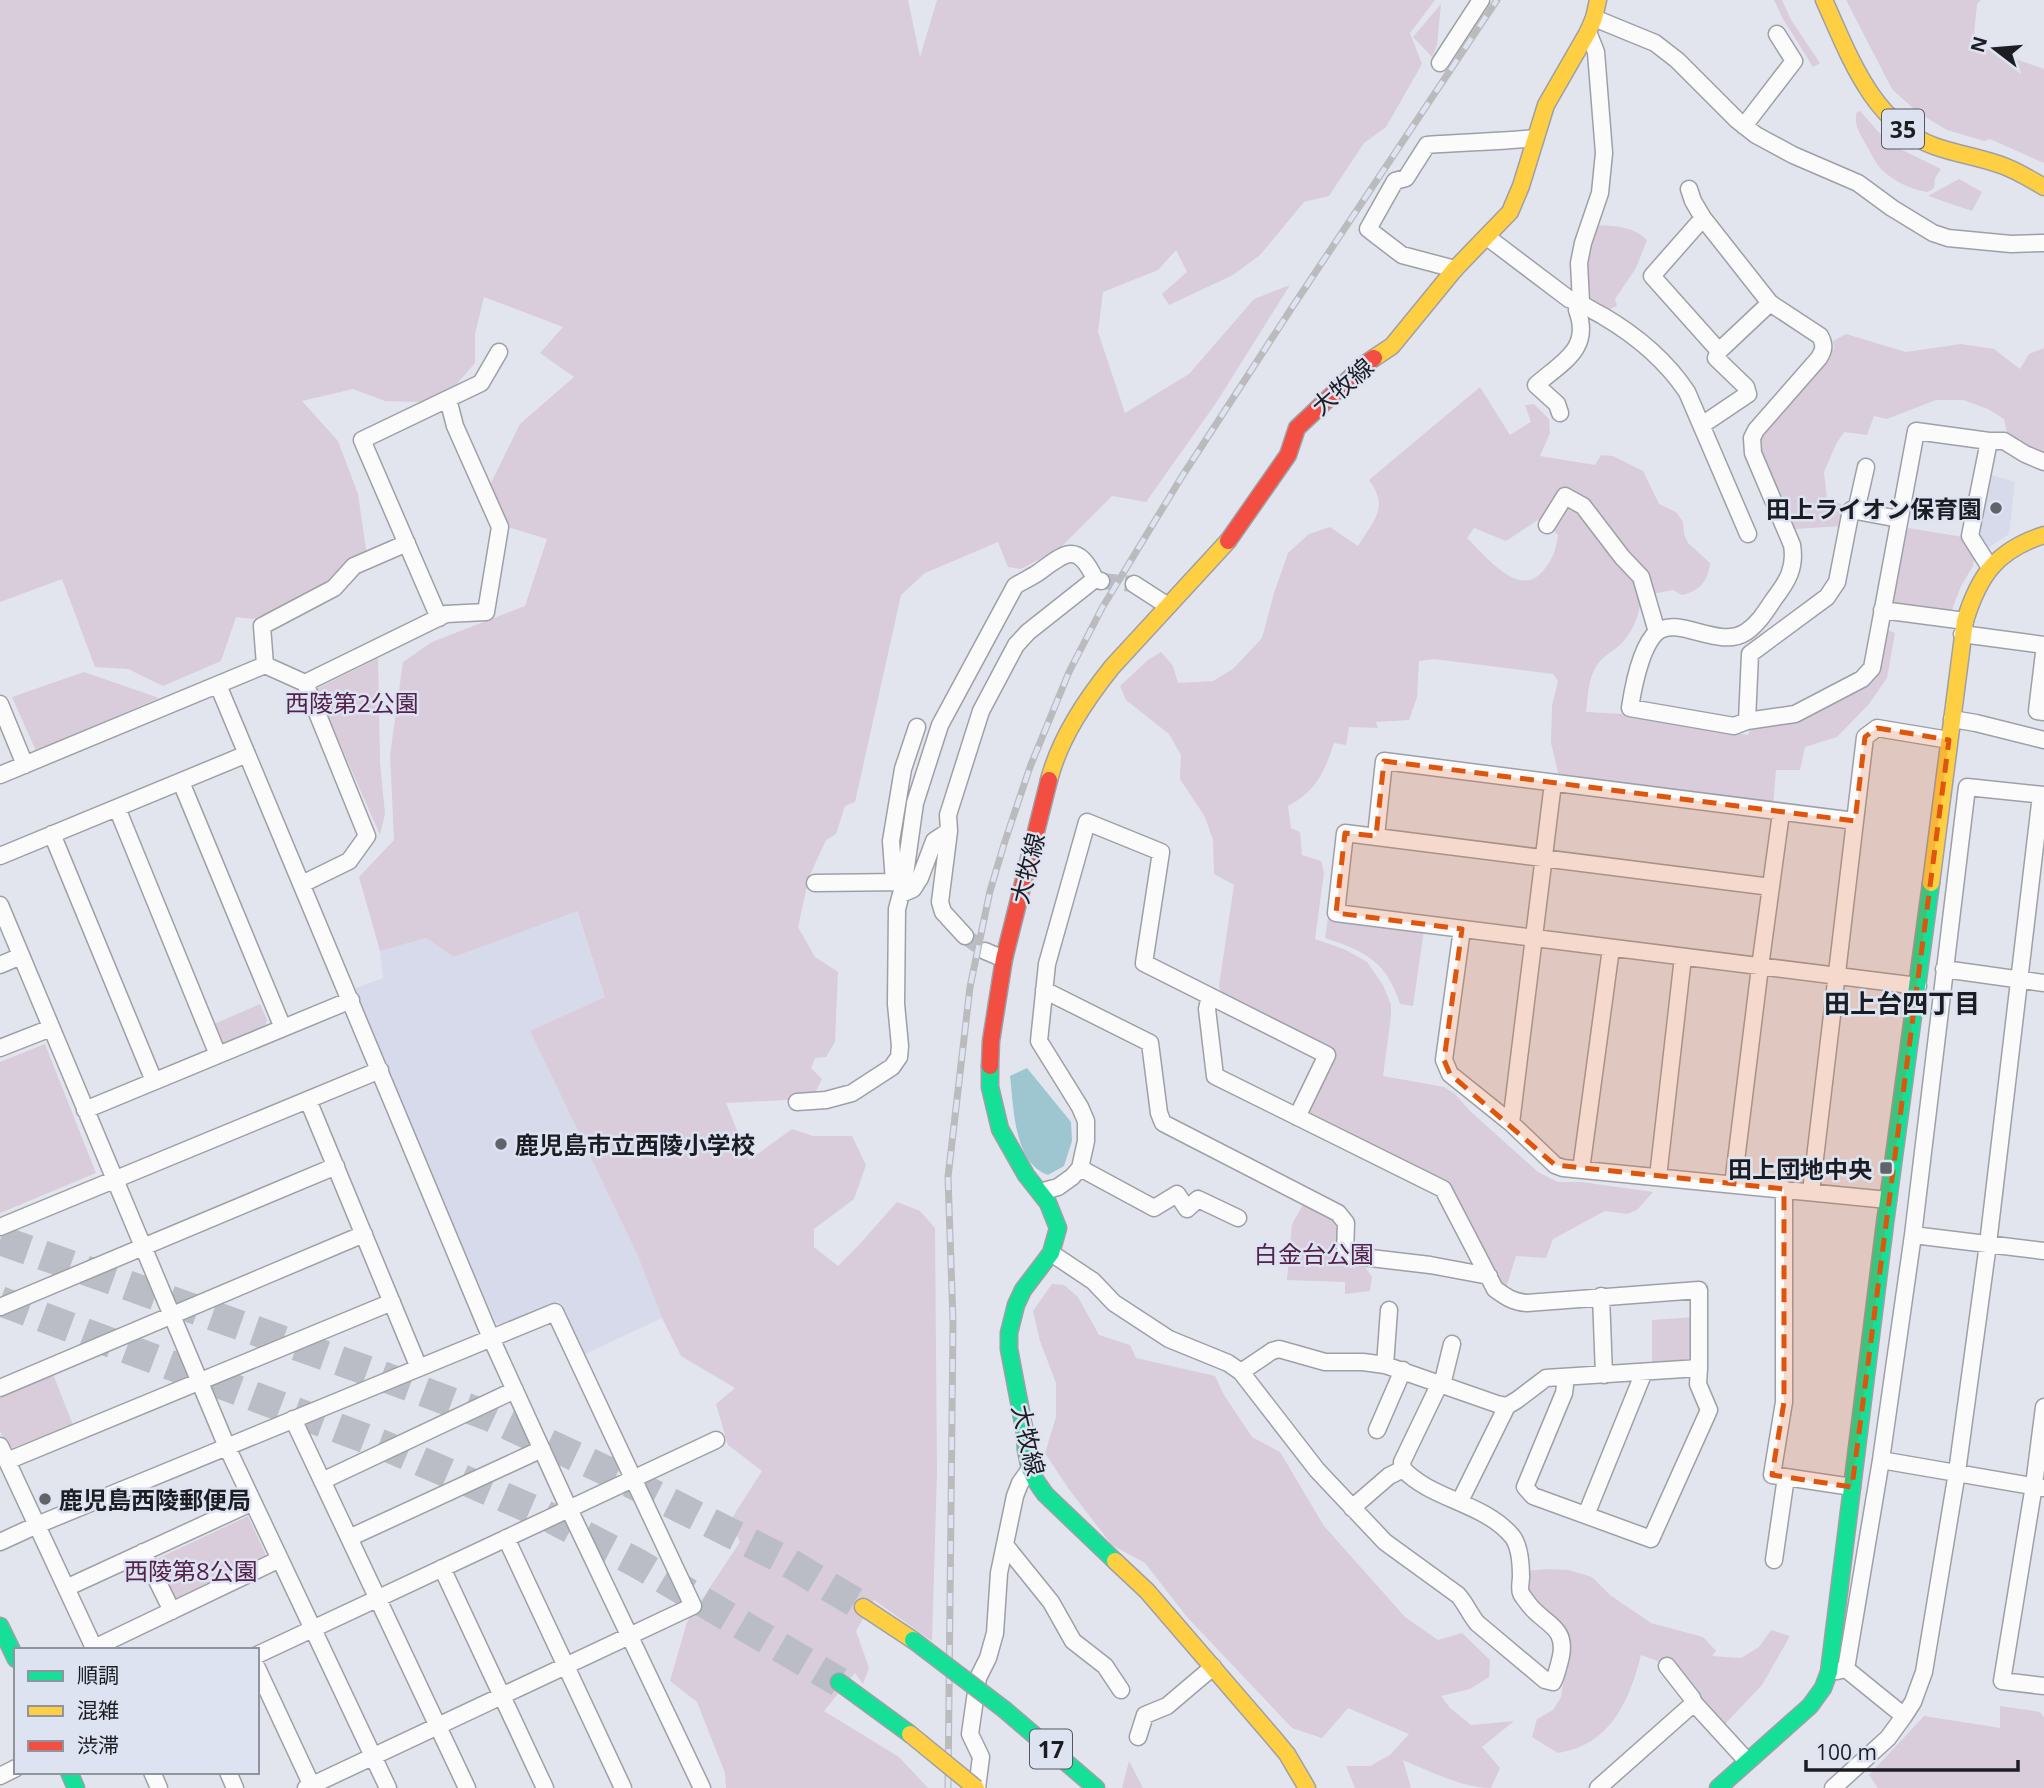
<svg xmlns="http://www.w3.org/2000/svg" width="2044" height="1788" font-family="'Open Sans','Noto Sans JP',sans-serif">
  <rect width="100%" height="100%" fill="#e2e5ee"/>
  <path fill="#d6daeb" d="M1988,474l27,8 -6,52 -27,18 -8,-17z
    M576,910l29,87 -75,34 108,225 24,62 -79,37 -25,-54 -55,23 -7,-1 -145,-333 32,-12 -3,-27 46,-13 28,19z"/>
  <path fill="#d9ccdb" d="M0,0h908l12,57 17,-57h498l-25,33 12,31 -36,63 -22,16 -35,53 -25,6 -44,53 -27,20 -64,30 -7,-11 25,-22 -11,-22 -18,20 -55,22 -5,40 27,81 64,-39 65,-75 36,-14 -74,118 -70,99 -34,-6 -53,53 -38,20 -13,-2 -10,-25 -73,31 -24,22 -46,207 -10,4 -9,28 -10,6 -17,37 -11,50 17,30 23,15 -3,70 -9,15 -11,1 -4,10 11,11 -8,16 -29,5 -59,3 23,57 43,-31 21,7h39l14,29 -12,34 -40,30v18l24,19 19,-19 40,-45 23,9 15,17 2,244 -5,169 -58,-41 -18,31 13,37 -6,16 -8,-11 -31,38 75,46 29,31h-202l-1,-15 -28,-71 -27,-21 17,-59 53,-80 -10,-21 32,-50 -34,-26 -12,-41 19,-16 -54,-32 -19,-38 -24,-62 -108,-225 75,-34 -28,-86 -123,46 -28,-19 -46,13 -21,-74 35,-37 -4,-85 13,-93 29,-20 93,-36 22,-67 -42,-13 -16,-39 31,-63 54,-47 -34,-24 23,-26 -79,-30 -9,37v29l-20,23 -31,16 -39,-1 -32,-12 -51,12 36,40 20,53 9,62 -34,18 -2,14 -78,31 -17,-2 -15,44 -58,25 -35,-17 -33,-2 -33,-88 -62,23z
    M1774,0h8l9,20 29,43 -7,4 -30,-48z
    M1846,0h135l-4,4 -4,40 71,25v94l-54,-24 -6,2 -37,-11 -30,-18 -25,-23z
    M1441,4l-4,41 -5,12 -19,-20z
    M1860,111l24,27 16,11 41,20 -6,9 -1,10 -6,4c-17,-2 -37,-12 -49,-25 -5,-7 -9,-16 -14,-24 -5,-9 -12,-20 -8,-31z
    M1959,179l23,13 -10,19 -44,-15z
    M1596,225c18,1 38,1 51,15l-11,28 -21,31 2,7 -12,5 -15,-11 -5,-19 -1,-22z
    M1846,334l60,18 55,-8 33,5 26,20 9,-15 15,-6v108l-12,-6 -25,-17 -3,-14 -16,-10 -25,-9h-27l-49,19 -13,-3 -7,19 -23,-3 -8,12 -12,28 3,27 14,5 3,22 -50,3 -35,-78 -1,-7 4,-11 65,-74 7,-11 -1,-7z
    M1480,387l30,48 21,-13 -6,-17 9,-1 15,15 1,14 -10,23 55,9 6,-10 12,1 30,15 16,33 17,8 7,10 1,12 4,9 22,20c-2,18 -10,28 -28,32l-9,-5 -21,4 -90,-104 -12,22 -44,29 -32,-13 -7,10c18,17 52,62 76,33 10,-12 13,-21 15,-36l-7,-7 15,-20h10l65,80c1,20 -5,39 -19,55 -8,8 -18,12 -25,22 -9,14 -9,30 -11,47l37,2 125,21 3,-8 24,-2 21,-5 69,-36 20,-55 10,4 -8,45 -18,26 -32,33 -32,10 -5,23h-24l-3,36 -214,-29 -8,-34 1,-37 6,-25 -5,-7 -119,-15 -15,2 -2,36 -8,23 -33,2 2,6 -29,-1 -3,18 -12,-2c-10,30 -18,48 -46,63l3,22 9,4 2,23 19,6 3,12 -9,66 31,11 21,12 16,23 8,20v11l-8,60 61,11 11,7 15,17 68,61 20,10h23l72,10 -16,18 -10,4 -22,-3 -52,28 -7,19 -30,-2 -10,32 -4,-4 -55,-100 -136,-68 -2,-6 26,-55 -2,-5 -112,-57 -2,-7 15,-101 -20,-11 -1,-34 -8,-23 -25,-38 1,-24 -12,-21 -43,-34 -6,-14 28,-26 13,-8 12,14 5,17 35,-2 20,-12 29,-31 12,-45 14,-40 21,-19 21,-7 28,19c15,-25 32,-38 11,-66z
    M1902,527l61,10 11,22 -1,7 -12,20 -9,24 -5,3 -53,-7 -5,-9z
    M378,658l2,104 5,52 -5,21 -64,-146z
    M84,672l75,26 -123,53 -24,-54z
    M1328,918l96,12 -11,76 -13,-2c-13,-42 -35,-53 -75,-66z
    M260,1004l7,16 -2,8 -39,15 -8,-1 -6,-17z
    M45,1044l51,129 -96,40v-151z
    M1304,1203c38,18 36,15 34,57l25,4 9,13 -2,14 -25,3v-12l-58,-2 5,-56z
    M1052,1284l12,1 14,12 21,38 31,10 6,13 79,18 9,19 28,42 28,15 44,74 81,91 33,23 24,-7 28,27 -1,17 -19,12 -29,7 9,12 21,17 43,-4 -32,26 18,21 -9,20c-28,0 -62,-17 -88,-28l8,28h-56l-9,-22h24l20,-11 19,-21 -61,-26 -26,30 -30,-10 -105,-111 -42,-54 -33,-18 -44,-57 -23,-35 11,-36v-34l-16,-42 -7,-30z
    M1695,1317l-2,39 -7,7 -34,2v-45z
    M53,1374l20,51 -61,23 -5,-1 -7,-16v-33z
    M248,1516l20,44 -92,44 -21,-44z
    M1547,1569l22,1 23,7 18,18 41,28 52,14 13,14 -4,5 29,2 18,-11 12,-17 19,6 -28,49 -38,40 -55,-60 -28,-10c-12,47 -31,90 -83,98l-26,-16 5,-18 16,-9 8,-13 9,-55 -10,-16 -35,-33 1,-22z
    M2000,1706l40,6 4,5v71h-166l-9,-13 55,-59 76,12z
    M1129,1761l14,27h-21z"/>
  <path fill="#9dc6d1" d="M1027,1068l44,54 1,19 -8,25 -16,9c-35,-13 -34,-68 -38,-99z"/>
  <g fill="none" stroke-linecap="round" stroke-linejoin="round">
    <path stroke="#babdc5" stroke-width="16" stroke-dasharray="16 8" stroke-linecap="butt" d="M1101,581l33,3
      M965,936l20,15"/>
    <path stroke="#babdc5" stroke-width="30" stroke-dasharray="30 15" stroke-linecap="butt" d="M0,1240l374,133 117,44 118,55 177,89 77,46
      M0,1301l383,144 160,69 94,49 202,119"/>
    <defs>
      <path id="street" d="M1594,18l61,25 22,17 60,60 19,15 37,20 65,28 34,25 41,25 15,5 63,6 33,-1
        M1440,63l41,-63
        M1744,126l50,-65 -17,-27
        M1689,189l4,12 10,17
        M1487,237l82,62c13,4 22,11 34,17 34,20 62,43 84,76l61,142
        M1455,269l-53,-14 -34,-26 27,-48 11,-3 21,-33c36,-3 72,-3 108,-7
        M1719,351l-67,-75 51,-58 67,85
        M1560,413l-3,-9 -21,-19c26,-23 56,-36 41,-75l4,-8 -2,-39 4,-20 17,-50 4,-40 -8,-101 -8,-20
        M1702,425l46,-31 -2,-7 -30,-29 3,-7 51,-48 50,33c5,9 4,14 -1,22l-63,72 -4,8 1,15 39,92c4,23 -5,37 -18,54 -8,12 -16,25 -28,33 -27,18 -68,-17 -89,0 -16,14 -24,56 -27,76l104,18 13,-5 48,-7 67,-35 10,-11 44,-237 73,10h15l21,13 19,8
        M1989,441l-19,95 19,30
        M1856,511l10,-44
        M1547,525l18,-29 18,10 39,51 19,20 16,55
        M1134,584l34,22
        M1882,610l83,11
        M439,618l-77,-178 119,-57 18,-31
        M1962,634l82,11
        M2044,653l-7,58 7,1
        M305,683l141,-69 40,-2 14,-85 -45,-101 -7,-27
        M218,685l273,653 78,171 133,279
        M0,704l25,61
        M1952,719l24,4 68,17
        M1747,721l3,-67 77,-57 10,-15 14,-72 48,9
        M0,775l265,-110
        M181,782l102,246
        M117,808l101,247
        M52,834l102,247
        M1376,836l8,-75 471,60
        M0,856l247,-102
        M894,882l-3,-41 12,-72 14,-42
        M904,882l11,-79 25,-78 75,-139c8,-5 17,-9 24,-14 26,-19 38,-31 56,7
        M815,883l88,-1
        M302,884l47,-23 18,-25 -62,-153 -40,-18 -3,-39 72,-38 20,-22 53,-23
        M1771,887l-426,-54 -9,80 582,73
        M0,905l227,542 161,341
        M1462,929l-18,131 6,14 61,49 44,42 8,3 325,32
        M965,936l-22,-24 -3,-10 9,-71 -1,-16 33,-104 35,-66 12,-13 67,-53 6,2
        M985,951l19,8
        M0,965l21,-9
        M1944,969l100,14
        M1044,990l106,53 9,70 4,10 175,90 8,10 -1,32 85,10 59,11
        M1210,996l-3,13 8,67 228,113 52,100c11,8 18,13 32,14l172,-13v78l-153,10 -29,22 -10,6 -10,-2 -112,-39 -22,-3h-38l-46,-13 -7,2 -31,21
        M0,1048l51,-20
        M308,1100l111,268
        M797,1102l29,-2 26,-7 40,-26 7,-10 1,-11 -4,-42 1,-95 4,-15 12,-5 7,-11 14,-37 15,-10
        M85,1110l266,-110
        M1511,1123l42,-340
        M1080,1168l74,40 23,-14 10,15 11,-10 40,19
        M1581,1170l30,-222
        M1658,1177l25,-220
        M1733,1185l27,-218 21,-154
        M1784,1189v213l-12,73 80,12
        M1040,1192l18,-5 14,-10 8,-9 6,-27v-20l-6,-14 -41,-66 8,-77 40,-142 74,30 -17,111 183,92 -30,62
        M1811,1192l54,-455 12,-9 72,12
        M0,1227l380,-157
        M1913,1235l131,16
        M1051,1253l42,28 21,22 55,36 59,24 13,9 76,98 68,72 73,53c8,9 11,18 19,28l68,57 8,2c4,-8 6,-17 8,-26 6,-31 -19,-32 -34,-54 -2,-3 -5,-6 -6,-9 -2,-4 0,-12 0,-16 0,-13 -1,-31 -9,-41 -29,-34 -80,-36 -109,-67l-1,-7 37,-77
        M1601,1296l3,79
        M0,1307l336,-141
        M1385,1365l4,-55
        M1566,1377l-2,16 -39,94 8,9 118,43 58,-129 -11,-26 1,-16
        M1442,1385l10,-41
        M0,1388l364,-154
        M2044,1407l-10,78 -32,196 42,5
        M293,1419l174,369
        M1377,1430l26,-60
        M0,1446l95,204
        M1881,1460l163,28
        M7,1461l385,-159
        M322,1481l193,-91
        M1460,1501l47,-95
        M1352,1508l37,-32 14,-7
        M1586,1515l58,-143
        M349,1538l193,-89
        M506,1538l117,250
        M0,1542l37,-17 518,-213 138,294 -387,182
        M1005,1545l46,57 22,39 32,25 16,24
        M143,1552l29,59
        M1774,1560l12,-83
        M442,1568l103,220
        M66,1588l187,-86
        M94,1648l186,-89
        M257,1655l459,-215
        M1667,1666l25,32 2,5
        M257,1668l56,120
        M1846,1669l58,47 9,-14 11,-30 33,-200 31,-228 53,-449
        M1837,1671l9,-2 35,-209 32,-225 54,-448 77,8
        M1138,1737l7,-22 22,-9 46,-39
        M152,1772l7,16
        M228,1772l7,16
        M0,1776l16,-8
        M977,1788l4,-31 -11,-23 8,-56 10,-20 7,-25 4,-60 16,-77 5,-13 10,-14
        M1598,1788l96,-85 53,58
        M1833,1788l55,-50 16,-22"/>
      <path id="fast" d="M990,1066v21l10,42 26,46 22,28 10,25 -7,25 -28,37 -7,15 -7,28v16l16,84 1,17 4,19 6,12 9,13 70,67
        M0,1626l16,33
        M839,1682l71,52
        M1005,1710l91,78
        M69,1772l7,16
        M1718,1788l92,-82 13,-18 6,-16 56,-449 46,-340"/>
      <path id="slow" d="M1824,0c25,55 48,123 110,146 22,8 45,11 67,19 15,5 29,14 43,22
        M1374,358l18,-12 63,-77 55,-57 11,-26 25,-81 42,-73 6,-14 4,-18
        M1049,780c11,-42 36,-79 63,-113l116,-126
        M1931,883l34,-262c14,-46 32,-71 79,-86
        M1115,1561l32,30 125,145 15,18 20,34
        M863,1607l50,33"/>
      <path id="jam" d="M1228,541l60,-86 9,-27 68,-64 9,-6
        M990,1066l1,-25 13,-82 45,-179"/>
    </defs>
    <use href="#street" stroke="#9ea0a6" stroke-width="19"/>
    <use href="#fast" stroke="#9ea0a6" stroke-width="19"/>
    <use href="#slow" stroke="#9ea0a6" stroke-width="19"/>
    <use href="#jam" stroke="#9ea0a6" stroke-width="19"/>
    <use href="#street" stroke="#fbfbfc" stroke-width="16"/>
    <use href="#fast" stroke="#16e098" stroke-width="16"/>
    <use href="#slow" stroke="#ffcf43" stroke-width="16"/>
    <use href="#jam" stroke="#f24e42" stroke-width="16"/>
    <defs>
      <path id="rail" d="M948,1788l5,-466 -5,-145 22,-190 20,-96 15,-50 25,-74 39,-95 33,-64 79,-130 112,-172 204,-306"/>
    </defs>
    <use href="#rail" stroke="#bbbbbe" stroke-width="7"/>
    <use href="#rail" stroke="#dee3f2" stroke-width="4.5" stroke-dasharray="13" stroke-linecap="butt"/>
    <defs>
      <path id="fast-bridge" d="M913,1640l92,70"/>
      <path id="slow-bridge" d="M910,1734l66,54"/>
    </defs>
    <use href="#fast-bridge" stroke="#9ea0a6" stroke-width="19" stroke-linecap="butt"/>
    <use href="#slow-bridge" stroke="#9ea0a6" stroke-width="19" stroke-linecap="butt"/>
    <use href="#fast-bridge" stroke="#16e098" stroke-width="16"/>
    <use href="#slow-bridge" stroke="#ffcf43" stroke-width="16"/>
  </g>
  <path fill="#de560d" fill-opacity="0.2" stroke="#de560d" stroke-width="5" stroke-dasharray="14 9" stroke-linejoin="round" d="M1877,728l72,12 -97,747 -80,-12 12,-73v-213l-229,-24 -105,-91 -6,-14 18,-131 -126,-16 9,-80 31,3 8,-75 471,60 10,-84z"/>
  <g fill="#61636a" stroke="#dee3f2" stroke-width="2.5">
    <circle cx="1996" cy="508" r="7"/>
    <circle cx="501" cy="1144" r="7"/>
    <rect x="1879" y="1161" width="14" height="14" rx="3.5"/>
    <circle cx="45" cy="1499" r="7"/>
  </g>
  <g text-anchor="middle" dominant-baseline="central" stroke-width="5" stroke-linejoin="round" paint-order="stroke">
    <g fill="#dee3f2" stroke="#565861" stroke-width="2">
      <rect x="1882" y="109.5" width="42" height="39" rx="5"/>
      <rect x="1030" y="1729.5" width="42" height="39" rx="5"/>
    </g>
    <g font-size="23" font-weight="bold" fill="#1c1d23">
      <text x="1903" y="129">35</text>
      <text x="1051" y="1749">17</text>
    </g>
    <g font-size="24" fill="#1c1d23" stroke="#dee3f2">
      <text transform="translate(1342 386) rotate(-41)">大牧線</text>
      <text transform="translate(1027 868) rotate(-76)">大牧線</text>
      <text transform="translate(1029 1440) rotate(77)">大牧線</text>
    </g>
    <g font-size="24" font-weight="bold" fill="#1c1d23" stroke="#dee3f2" text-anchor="end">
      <text x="1982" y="508">田上ライオン保育園</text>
      <text x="515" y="1144" text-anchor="start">鹿児島市立西陵小学校</text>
      <text x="1872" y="1168">田上団地中央</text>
      <text x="59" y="1499" text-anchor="start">鹿児島西陵郵便局</text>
    </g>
    <g font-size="24" fill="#52224a" stroke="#dee3f2">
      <text x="352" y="702">西陵第2公園</text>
      <text x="1314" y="1253">白金台公園</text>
      <text x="191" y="1570">西陵第8公園</text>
    </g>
    <g font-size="26" font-weight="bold" fill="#1c1d23" stroke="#dee3f2">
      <text x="1902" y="1003">田上台四丁目</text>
    </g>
  </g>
  <rect x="14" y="1648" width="245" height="126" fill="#dee3f2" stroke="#90949f" stroke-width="2"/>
  <rect x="28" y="1671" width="35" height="10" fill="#16e098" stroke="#90949f" stroke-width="2"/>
  <text x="77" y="1683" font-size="21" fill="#1c1d23">順調</text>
  <rect x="28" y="1706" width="35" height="10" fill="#ffcf43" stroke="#90949f" stroke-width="2"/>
  <text x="77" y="1718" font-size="21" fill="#1c1d23">混雑</text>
  <rect x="28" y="1741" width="35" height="10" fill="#f24e42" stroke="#90949f" stroke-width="2"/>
  <text x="77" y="1753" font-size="21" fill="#1c1d23">渋滞</text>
  <g transform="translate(1995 49) rotate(286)" stroke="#dee3f2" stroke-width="5" paint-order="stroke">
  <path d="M0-5L12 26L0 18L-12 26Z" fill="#1c1d23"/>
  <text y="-10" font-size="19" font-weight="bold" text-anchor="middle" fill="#1c1d23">N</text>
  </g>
  <path d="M1806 1760v10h212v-10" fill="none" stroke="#1c1d23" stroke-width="3.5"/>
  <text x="1816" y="1760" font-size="21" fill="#1c1d23" stroke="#dee3f2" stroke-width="5" paint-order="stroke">100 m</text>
</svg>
